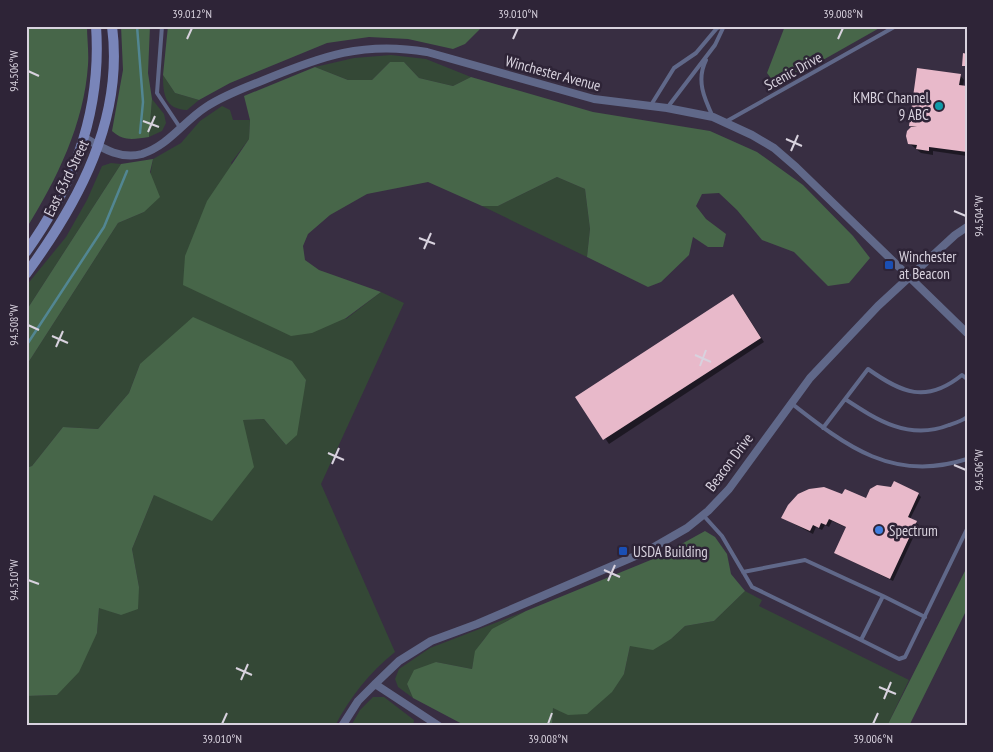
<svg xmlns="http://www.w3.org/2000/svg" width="993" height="752" font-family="'PT Sans Narrow',sans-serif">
  <rect width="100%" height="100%" fill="#382e42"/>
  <path fill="#344836" d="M391,55l35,4 45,18 -18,9 -34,-8 -15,-16h-14l-18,18h-24l-33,-13 39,-9z
    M163,75l12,18 24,7 -12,10c-22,-1 -24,-15 -24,-35z
    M152,99l12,15 2,9 -4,8 -13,6z
    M222,106l8,4 3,10h17l-1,19 -18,24 115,156 35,-27 23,11 -83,181 74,168c-26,21 -45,45 -60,74h-309v-30l31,-1 40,-62 2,-26 22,8 18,-28 -7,-38 22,-54 89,-75 21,-1 22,26 20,-64 -166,-17 -11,29 -31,36 -35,-2 -31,39 -6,2v-102l92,-143 26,-11 9,-53 28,-16 19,-22z
    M111,163l10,1 -95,147v-25l40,-49 21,-37 15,-34z
    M557,177l28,12 5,40 -3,28 -105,-51h16z
    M745,591l17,9 -3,6 150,74 -22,46h-335l1,-18 71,-34 6,-28 41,-7 14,-13 29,-5z
    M526,611c-29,15 -48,23 -54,58l-36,-7 -29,22 6,14 -15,-11 -3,-8 4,-10 31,-21z
    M373,697h11l30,23 -1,6h-62l9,-16z"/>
  <path fill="#476649" d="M26,26h61c0,13 2,26 1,39 -4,59 -31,114 -62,164z
    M121,26h29l-2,47 4,26 -3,38c-15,2 -25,5 -37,-6l11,-61z
    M168,26h315l-18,18 -12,5 -45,-10 -39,-2 -42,6 -97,40 -31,17 -24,-7 -12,-18z
    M785,26h98l-106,60 -10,-13z
    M390,62h14l15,16 34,8 18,-9 122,35 117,19 47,21 46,33 50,51 17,22 -21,25 -21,3 -34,-34 -32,-12 -25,-30 -18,-17 -17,1 -6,12 10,13 20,15 -3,13h-15l-15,-10 -4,18 -28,27 -13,5 -61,-30 3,-28 -5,-40 -28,-12 -59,29h-16l-54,-24 -61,12 -37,21 -22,19 -5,12 2,14 14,10 62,22 -35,26 -34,15 -21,3 -108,-51 2,-29 22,-55 42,-62 1,-19 -6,-24 71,-29 33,13h24z
    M153,159l-3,13 10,25 -16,15 -26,11 -92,143v-55l95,-147z
    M193,317l99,44 14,19 -9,55 -11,10 -22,-26 -21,1 11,47 -42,54 -58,-26 -22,54 7,38 -1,22 -17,6 -22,-7 -2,25 -18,39 -22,23 -31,1v-228l6,-2 31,-39 35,2 31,-36 11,-29z
    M705,531l10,6 12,17 4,20 14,17 -31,30 -29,5 -14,13 -18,11 -23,-4 -6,28 -12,18 -25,22 -19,1 -15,-7 -1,18h-86l-53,-28 -6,-14 7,-14 22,-8 36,7 3,-18 17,-22 34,-18 132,-54z
    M967,567v42l-58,117h-22z"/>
  <path fill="#0007" d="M960,75l4,5 -1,7h4v69l-34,-5v4l-12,-2 -12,-10 3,-16 -2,-2z
    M737,300l27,42 -155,102 -32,-47z
    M918,494l3,3 -11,22 9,6 -26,56 -58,-28 12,-25 -15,-7 -3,6 -4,-2 -3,5 -6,-3 -3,7 -30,-16 60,-22 24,4z"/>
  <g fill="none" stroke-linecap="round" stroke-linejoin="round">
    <path stroke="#528692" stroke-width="2.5" d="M137,26l6,76 -3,31
      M26,346l78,-119 23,-56"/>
  </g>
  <path fill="#e8b9ca" d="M963,53l4,1v12h-5z
    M917,68l44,6 -2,11 8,1v66l-38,-5v4l-13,-2 1,-4 -9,-1 -2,-8 1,-5 4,-4h6l-8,-1z
    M733,294l28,44 -158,102 -28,-43z
    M894,481l25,12 -11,24 9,4 -27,58 -56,-26 12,-26 -17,-8 -3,6 -5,-2 -2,5 -6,-3 -3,6 -29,-13 7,-13 10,-11 11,-5 15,-2 18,7 3,-5 21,9 4,-9 7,-4 14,2z"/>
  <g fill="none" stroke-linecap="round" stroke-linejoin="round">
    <path stroke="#606889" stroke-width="4" d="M162,26l-5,67 24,36
      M706,60c-10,20 -2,38 7,57
      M651,105l23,-37 22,-15 21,-25 6,-2
      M667,108l48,-63 9,-19
      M727,121l169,-95
      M845,399c32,21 64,42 104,26 6,-2 13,-4 18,-8
      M791,403c55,43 102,80 176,56
      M823,428l45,-59c34,24 58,35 94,6l5,4
      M703,515l19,21 30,51 109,53 22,-44 -78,-36 -62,12
      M883,596l42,21
      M861,640l38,19 6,-2 62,-128"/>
    <path stroke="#606889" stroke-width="8" d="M85,138c17,10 36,22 57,16 27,-9 41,-32 64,-47 18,-12 38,-19 58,-27 58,-24 99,-39 163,-28l167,47 73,9 46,9 39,18 22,13 22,19 171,166
      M375,684l64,42
      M342,726l16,-25 17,-17 24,-23 32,-20 46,-17 170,-73 40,-23 21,-17 21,-22 81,-111 68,-72 77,-71 12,-8"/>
    <path stroke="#7985b9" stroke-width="10" d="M26,252c49,-68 76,-142 70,-226
      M26,274c53,-72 98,-155 86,-248"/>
  </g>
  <path fill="none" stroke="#d8d2de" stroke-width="2" d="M187,39l5,-11M513,39l5,-11M838,39l5,-11M28,71l11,5M143,121l16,6M148,132l7,-16M786,139l16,7M791,151l7,-16M954,211l12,5M419,238l16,6M424,249l7,-16M28,325l11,5M52,336l16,7M56,347l7,-16M695,355l16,7M700,366l6,-16M328,453l16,7M332,464l7,-16M954,465l12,5M604,570l16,7M28,580l11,4M608,581l7,-16M236,668l16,7M241,680l7,-16M879,687l17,7M884,699l7,-17M222,724l5,-11M548,724l4,-11M873,724l5,-11"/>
  <circle fill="#0f9aa8" stroke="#2e2437" stroke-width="2" cx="939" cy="106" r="5"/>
  <g fill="#1a4fb4" stroke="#2e2437" stroke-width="2">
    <rect x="884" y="260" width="10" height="10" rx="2.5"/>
    <rect x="618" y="546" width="10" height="10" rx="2.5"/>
  </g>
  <circle fill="#3f7fe0" stroke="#2e2437" stroke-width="2" cx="879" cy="530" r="5"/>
  <g text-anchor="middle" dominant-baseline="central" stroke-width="5" stroke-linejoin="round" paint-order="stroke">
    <g font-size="15" fill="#d8d2de" stroke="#2e2437">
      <text transform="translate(793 71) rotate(-29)">Scenic Drive</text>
      <text transform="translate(553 73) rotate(15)">Winchester Avenue</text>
      <text transform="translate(66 178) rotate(-64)">East 63rd Street</text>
      <text transform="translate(729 462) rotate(-53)">Beacon Drive</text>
    </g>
    <g font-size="15" fill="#d8d2de" stroke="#2e2437" text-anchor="start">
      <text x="929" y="97" text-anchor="end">KMBC Channel<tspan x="929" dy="17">9 ABC</tspan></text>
      <text x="899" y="256">Winchester<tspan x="899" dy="17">at Beacon</tspan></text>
      <text x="889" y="530">Spectrum</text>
      <text x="633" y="551">USDA Building</text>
    </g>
  </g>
  <rect width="993" height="752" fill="none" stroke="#2e2437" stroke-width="55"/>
  <rect x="28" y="28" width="938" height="696" fill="none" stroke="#d8d2de" stroke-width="2"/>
  <g font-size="12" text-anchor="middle" fill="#d8d2de">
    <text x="192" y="18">39.012°N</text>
    <text x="518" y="18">39.010°N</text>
    <text x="843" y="18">39.008°N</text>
    <text transform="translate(14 71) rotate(-90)" y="4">94.506°W</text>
    <text transform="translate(979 216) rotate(-90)" y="4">94.504°W</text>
    <text transform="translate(14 325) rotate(-90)" y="4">94.508°W</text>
    <text transform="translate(979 470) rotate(-90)" y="4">94.506°W</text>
    <text transform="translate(14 580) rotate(-90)" y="4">94.510°W</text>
    <text x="222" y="743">39.010°N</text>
    <text x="548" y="743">39.008°N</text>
    <text x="873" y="743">39.006°N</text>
  </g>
</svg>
